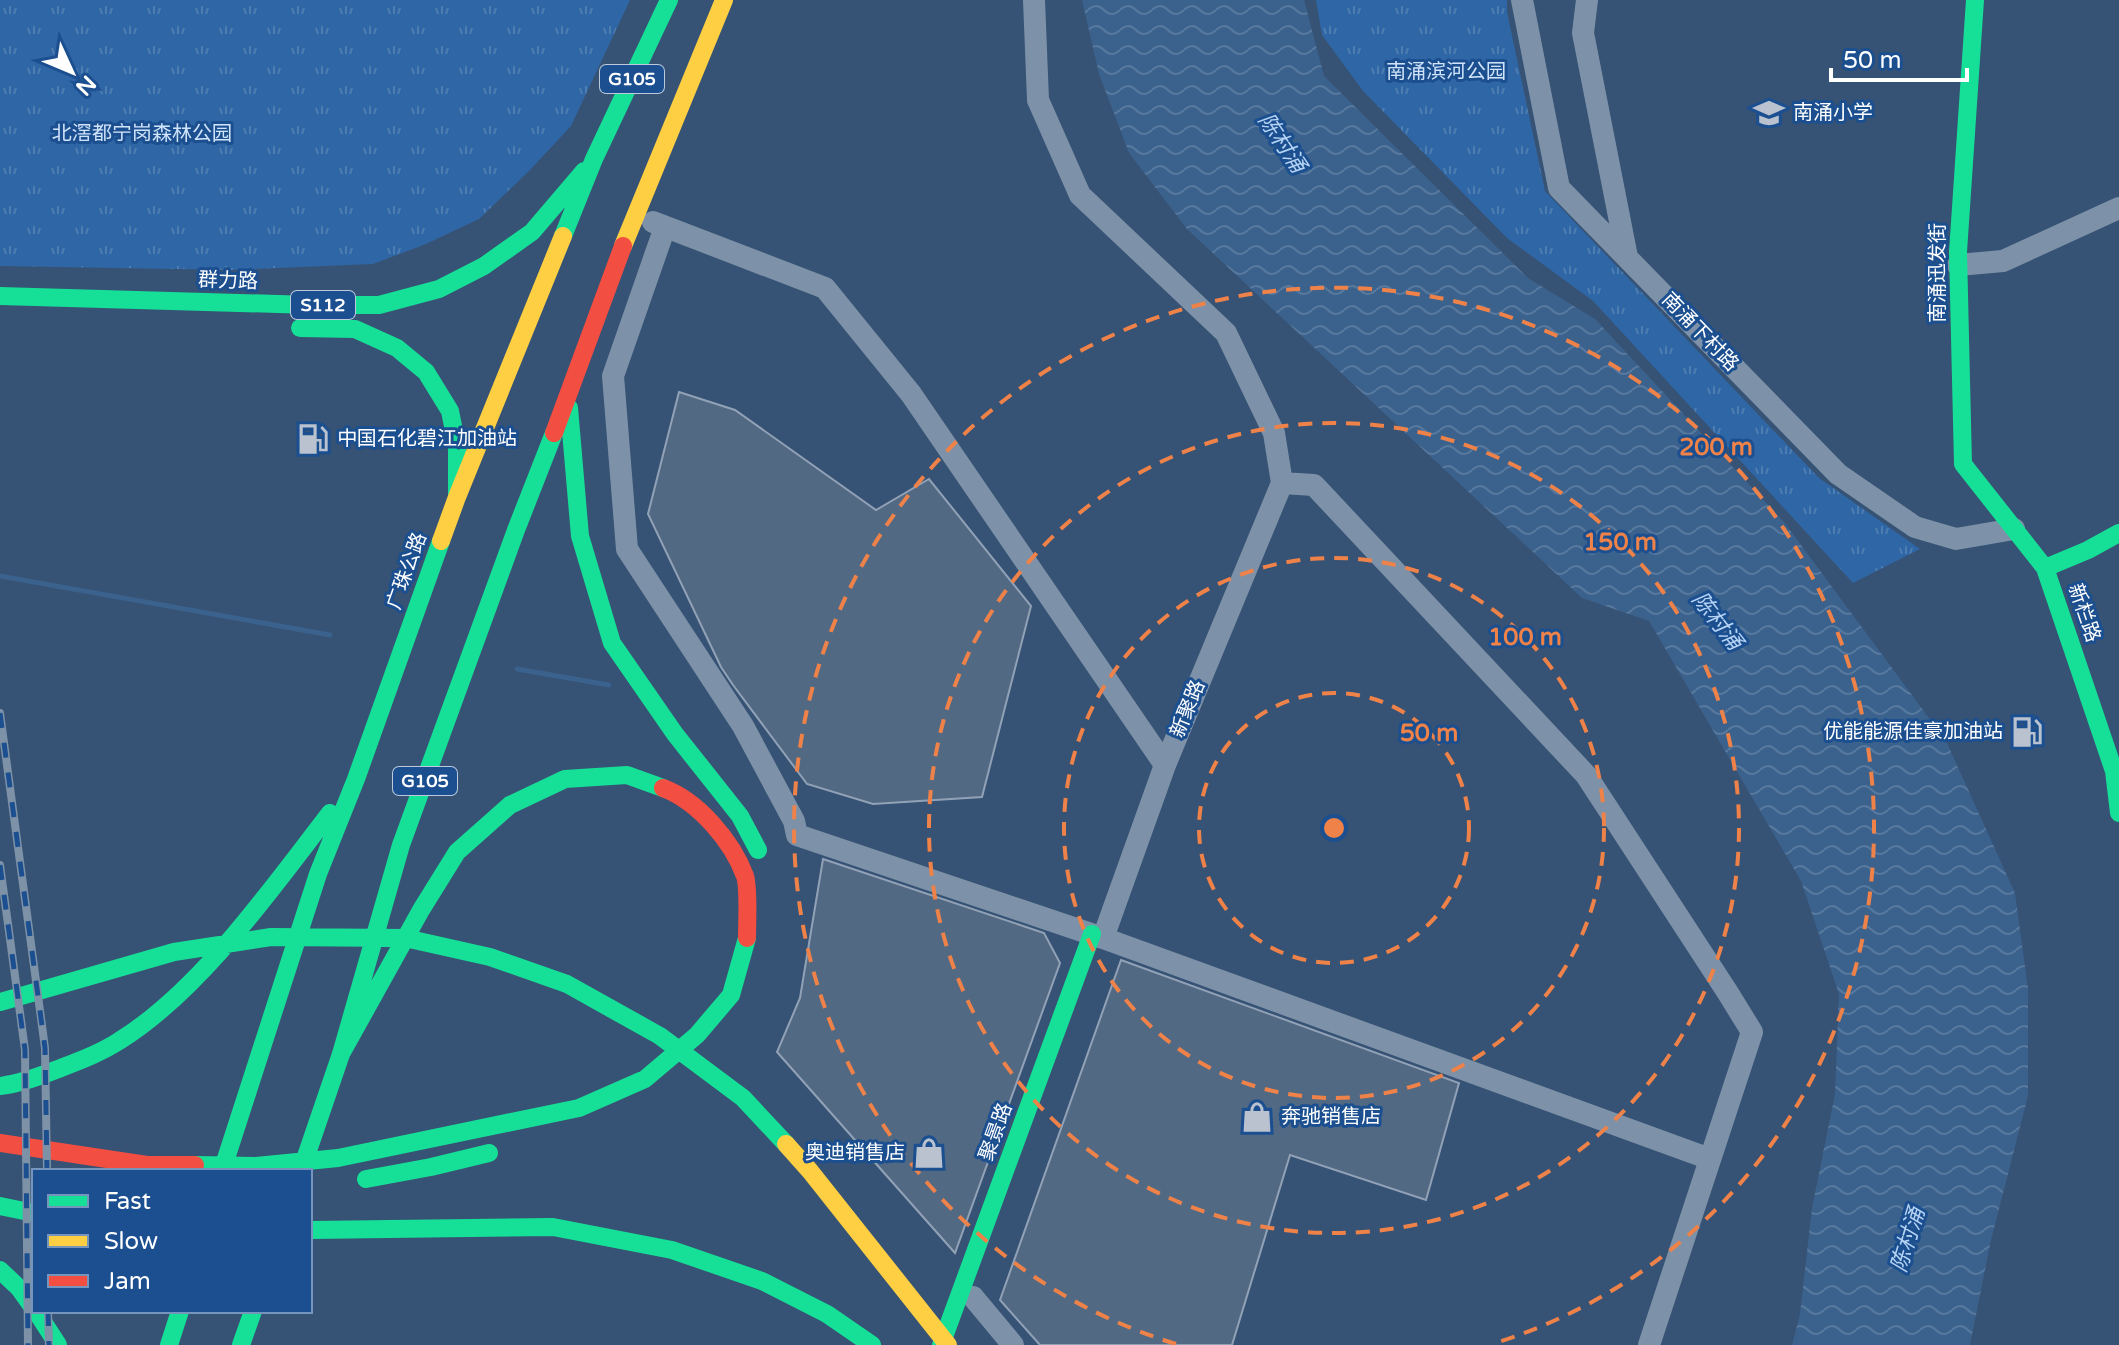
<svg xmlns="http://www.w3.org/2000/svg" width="2119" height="1345" font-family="'Varela Round','Noto Sans SC',sans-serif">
  <defs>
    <pattern id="park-tufts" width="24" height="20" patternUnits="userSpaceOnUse" patternTransform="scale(2)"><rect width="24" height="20" fill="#2f66a5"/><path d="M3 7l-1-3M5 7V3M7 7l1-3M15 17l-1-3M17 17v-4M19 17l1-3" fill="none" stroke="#4e7db2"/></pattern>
    <pattern id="water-waves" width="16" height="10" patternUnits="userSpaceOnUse" patternTransform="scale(2)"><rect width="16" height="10" fill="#3b618d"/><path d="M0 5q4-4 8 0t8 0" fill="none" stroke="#58799e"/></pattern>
  </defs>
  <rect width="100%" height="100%" fill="#365274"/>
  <path fill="url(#park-tufts)" d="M0,0h630l-59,126 -42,45 -50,48 -53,25 -53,20 -140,6 -233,-4z
    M1316,0h191v12l38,179 274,287 101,71 -67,34 -260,-282 -86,-63 -144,-147 -41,-56z"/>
  <path fill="url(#water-waves)" d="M1082,0h222l20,76 204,202 67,41 189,203 162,219 69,152 13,96v107l-37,144 -21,105h-178l8,-31 12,-106 23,-114 4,-100 -38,-113 -152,-260 -67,-23 -395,-369 -58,-76 -30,-79z"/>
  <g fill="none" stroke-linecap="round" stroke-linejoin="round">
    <path stroke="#3b618d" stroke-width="5" d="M0,576l330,59
      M517,669l92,16"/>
  </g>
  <path fill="#526984" stroke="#92a2b6" stroke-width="2" d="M679,392l56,18 141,100 53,-31 102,127 -49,191 -109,7 -66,-20 -74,-99 -12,-18 -73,-153z
    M823,859l221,74 16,30 -105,290 -178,-201 23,-54z
    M1121,960l338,123 -33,117 -136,-45 -58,190h-192l-40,-45z"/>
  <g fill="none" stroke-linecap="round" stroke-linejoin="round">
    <path stroke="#7d92a8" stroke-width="22" d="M1034,0l4,100 42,95 146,138 48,100 8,50 32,2 272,290 142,218 24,39 -103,313
      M1522,0l37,188 279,286 77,53 41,12 58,-10
      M1587,0l-4,33 44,224
      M653,222l172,66 86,106 254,371
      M665,227l-52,149 14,173 116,177 51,95 3,14 306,103 607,221
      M1958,265l45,-4 116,-53
      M1103,938l62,-173 117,-282
      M973,1297l40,48"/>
    <path stroke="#16e098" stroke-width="18" d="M1975,0l-17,252 5,212 82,104 69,203 5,42
      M563,236l31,-77 75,-159
      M0,296l311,9h68l60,-16 45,-23 48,-34 52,-61
      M300,328l55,1 42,19 29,24 24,39 7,35v47
      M569,408l11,128 32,107 63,91 65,82 18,34
      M2045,568l43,-18 31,-17
      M0,1002l174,-50 97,-15 134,1 85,19 77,27 93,52 83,62 43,46
      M341,1054l80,-144 36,-58 53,-47 55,-26 62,-4 36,13
      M0,1086c18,-2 35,-8 53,-15 23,-9 46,-17 66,-30 81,-50 153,-153 211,-228
      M195,1165l61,1 82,-8 241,-50 66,-29 52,-44 34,-40 16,-57
      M222,1171l96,-297 38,-95 85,-238
      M301,1171l40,-117 60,-209 115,-315 38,-97
      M366,1179l65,-12 58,-14
      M0,1206l34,7
      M310,1230l243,-3 119,23 90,31 65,33 45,31
      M0,1270l19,18 15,21
      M36,1311l22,34
      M169,1345l11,-34
      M241,1345l12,-34
      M941,1345l151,-411"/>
    <path stroke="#ffcf43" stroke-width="18" d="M623,246l101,-246
      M441,541l16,-44 106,-261
      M786,1144l24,27 138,174"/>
    <path stroke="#f24e42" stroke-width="18" d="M554,433l69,-187
      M663,788c35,13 69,53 82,88 4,12 2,47 2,62
      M0,1143l147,22h48"/>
    <defs>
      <path id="rail" d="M0,713l45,335 2,123
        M0,865l25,185 3,295
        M48,1311l1,34"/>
    </defs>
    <use href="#rail" stroke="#7e92a7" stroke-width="8"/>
    <use href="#rail" stroke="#1b4f8f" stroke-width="5" stroke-dasharray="15" stroke-linecap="butt"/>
  </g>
  <g fill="none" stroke="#ee8249" stroke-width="4" stroke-dasharray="14 10">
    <circle cx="1334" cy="828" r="135"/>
    <circle cx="1334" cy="828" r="270"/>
    <circle cx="1334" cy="828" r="405"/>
    <path d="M1176 1344A540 540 0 1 1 1492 1344"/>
  </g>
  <defs>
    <symbol id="school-bare" viewBox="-9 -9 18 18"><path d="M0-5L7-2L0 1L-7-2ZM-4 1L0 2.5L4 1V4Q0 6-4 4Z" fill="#b9c2ce" stroke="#1b4f8f" stroke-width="2.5" paint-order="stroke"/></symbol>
    <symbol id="fuel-bare" viewBox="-9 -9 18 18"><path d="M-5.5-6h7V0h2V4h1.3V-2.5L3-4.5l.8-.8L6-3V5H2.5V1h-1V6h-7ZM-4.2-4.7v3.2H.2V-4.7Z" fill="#b9c2ce" stroke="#1b4f8f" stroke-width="2.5" paint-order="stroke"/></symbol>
    <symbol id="shop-bare" viewBox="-9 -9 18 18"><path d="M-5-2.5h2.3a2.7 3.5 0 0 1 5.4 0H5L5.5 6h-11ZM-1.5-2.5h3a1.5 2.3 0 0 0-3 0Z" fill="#b9c2ce" stroke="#1b4f8f" stroke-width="2.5" paint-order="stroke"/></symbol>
  </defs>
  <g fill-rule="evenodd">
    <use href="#school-bare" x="1747" y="91" width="44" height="44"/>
    <use href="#fuel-bare" x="291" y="417" width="44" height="44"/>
    <use href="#fuel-bare" x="2005" y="710" width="44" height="44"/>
    <use href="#shop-bare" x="1235" y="1095" width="44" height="44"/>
    <use href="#shop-bare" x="907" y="1131" width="44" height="44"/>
  </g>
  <g text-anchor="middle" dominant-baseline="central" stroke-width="6" stroke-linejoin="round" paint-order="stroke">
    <g fill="#1b4f8f" stroke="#bbcadd" stroke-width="2">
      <rect x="600" y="65" width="64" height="28" rx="6"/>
      <rect x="291" y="291" width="64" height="28" rx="6"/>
      <rect x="393" y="767" width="64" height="28" rx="6"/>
    </g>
    <g font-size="18" font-weight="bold" fill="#fff">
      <text x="632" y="79">G105</text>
      <text x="323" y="305">S112</text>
      <text x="425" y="781">G105</text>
    </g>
    <g font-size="20" fill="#cfe3fa" stroke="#1b4f8f">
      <text x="1446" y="72">南涌滨河公园</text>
      <text x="142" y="134">北滘都宁岗森林公园</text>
    </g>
    <g font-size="20" fill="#fff" stroke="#1b4f8f" text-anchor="start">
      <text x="1793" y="113">南涌小学</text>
      <text x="337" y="439">中国石化碧江加油站</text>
      <text x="2003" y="732" text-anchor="end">优能能源佳豪加油站</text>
      <text x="1281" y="1117">奔驰销售店</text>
      <text x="905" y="1153" text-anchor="end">奥迪销售店</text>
    </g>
    <g font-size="20" fill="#fff" stroke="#1b4f8f">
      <text transform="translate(1938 273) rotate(-90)">南涌迅发街</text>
      <text transform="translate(228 281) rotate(2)">群力路</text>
      <text transform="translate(1700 332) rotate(46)">南涌下村路</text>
      <text transform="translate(407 571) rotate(-70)">广珠公路</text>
      <text transform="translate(2084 613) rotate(71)">新栏路</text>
      <text transform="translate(1188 709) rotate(-68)">新聚路</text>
      <text transform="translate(996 1132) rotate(-70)">聚景路</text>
    </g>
    <g font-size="22" font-style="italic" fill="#b5d3f5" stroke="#1b4f8f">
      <text transform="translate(1282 143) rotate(56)">陈村涌</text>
      <text transform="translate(1717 621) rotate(52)">陈村涌</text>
      <text transform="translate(1908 1240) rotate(-73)">陈村涌</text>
    </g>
  </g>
  <circle cx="1334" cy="828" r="12" fill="#ee8249" stroke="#1b4f8f" stroke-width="4"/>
  <g font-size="24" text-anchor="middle" font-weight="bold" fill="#ee8249" stroke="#1b4f8f" stroke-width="6" stroke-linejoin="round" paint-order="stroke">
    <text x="1716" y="455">200 m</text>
    <text x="1620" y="550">150 m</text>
    <text x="1525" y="645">100 m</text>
    <text x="1429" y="741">50 m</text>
  </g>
  <rect x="32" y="1169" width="280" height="144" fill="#1b4f8f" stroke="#7695bc" stroke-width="2"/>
  <rect x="48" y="1195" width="40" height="12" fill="#16e098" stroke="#7695bc" stroke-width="2"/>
  <text x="104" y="1209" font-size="24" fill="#ffffff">Fast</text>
  <rect x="48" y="1235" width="40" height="12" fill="#ffcf43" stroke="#7695bc" stroke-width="2"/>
  <text x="104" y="1249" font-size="24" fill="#ffffff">Slow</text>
  <rect x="48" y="1275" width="40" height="12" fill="#f24e42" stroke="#7695bc" stroke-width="2"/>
  <text x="104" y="1289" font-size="24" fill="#ffffff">Jam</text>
  <g transform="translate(72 72) rotate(134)" stroke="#1b4f8f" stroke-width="6" paint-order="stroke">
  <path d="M0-6L14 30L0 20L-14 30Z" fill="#ffffff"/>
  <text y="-12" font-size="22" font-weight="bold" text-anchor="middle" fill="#ffffff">N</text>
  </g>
  <path d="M1831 68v12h136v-12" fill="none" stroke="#ffffff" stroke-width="4"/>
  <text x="1843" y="68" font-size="24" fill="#ffffff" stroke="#1b4f8f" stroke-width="6" paint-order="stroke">50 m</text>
</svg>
